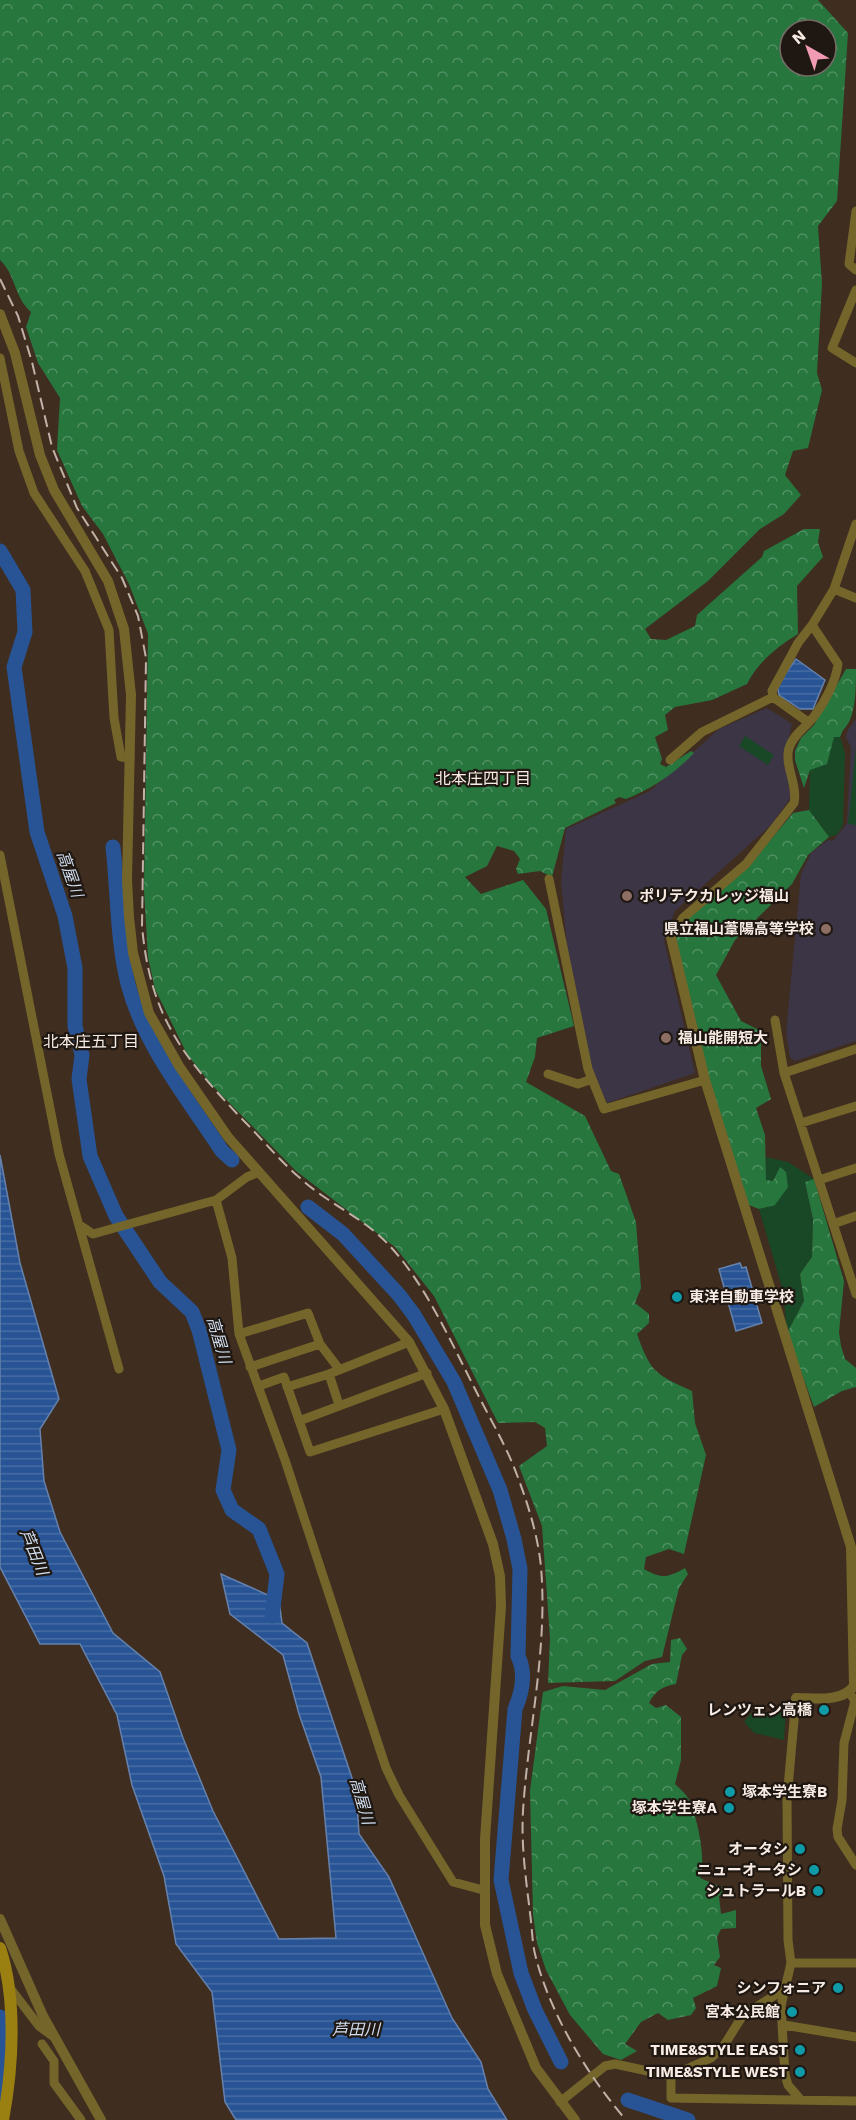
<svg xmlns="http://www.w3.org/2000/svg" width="856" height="2120" font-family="'Work Sans','Noto Sans JP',sans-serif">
  <defs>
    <pattern id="forest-crowns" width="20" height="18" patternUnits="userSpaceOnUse" patternTransform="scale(1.5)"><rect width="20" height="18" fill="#26763e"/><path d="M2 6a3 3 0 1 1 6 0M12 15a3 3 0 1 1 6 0" fill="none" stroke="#519063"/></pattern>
    <pattern id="water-rules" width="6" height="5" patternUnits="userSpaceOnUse" patternTransform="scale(1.5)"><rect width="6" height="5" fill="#285495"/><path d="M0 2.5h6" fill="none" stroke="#486da4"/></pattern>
  </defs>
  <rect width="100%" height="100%" fill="#3f2d1f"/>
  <path fill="#3c3546" d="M767,708l25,16 -8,37 7,33 -2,6 -18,25 -96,86 -11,29 31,133 -88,30 -15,-32 -25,-124 -6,-66 5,-52 84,-38 69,-62z
    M856,719v322l-61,20 -5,-4 -4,-24 15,-159 10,-21 17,-13 5,1 14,-18 4,-76 -5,-9 2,-8z"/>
  <path fill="#184826" d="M745,736l29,19 -6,10 -29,-19z
    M834,736l6,1 5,16 -2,72 -6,10 -8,2 -20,-27 1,-40z
    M856,747v78l-8,-1z
    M766,1157l22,5 26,17 -9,3 8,37 -1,38 -12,17 4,27 -17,32 -4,-42 -24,-82 16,-5 5,-36 -7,13h-7z
    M786,1710l-2,30 -30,-7 -10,-11 6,-8z"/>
  <path fill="url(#forest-crowns)" fill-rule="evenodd" d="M0,0h818l30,33 -11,168 -19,25 4,58 -5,89 5,17 -14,58 -15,3 -8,24 16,20 -17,19 -24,15 -52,52 -63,48 6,10 15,1 29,-14 2,-11 65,-58 2,-6 40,-22h16l-2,13 5,15 -26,29 1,48c-21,13 -40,28 -51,50l-35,16 -37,7 -10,8 3,15 -13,7 7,22 -2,5 6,3 25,-16 3,2c-20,21 -41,35 -68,46l-7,-2 -5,3 2,3 -51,25 -13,49 -12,-6 -22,3 -2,-5 4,-10 -6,-8 -17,-5 -10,20 -22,11 16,17 42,-14 23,29 28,117 -37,12 -2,19 -9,25 59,34 26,55 8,3 17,48 5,66 -6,15 14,11v9l-12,11c14,39 18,40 55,57l3,32 11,32 -22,99 -15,-5 -23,8 -2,12c17,10 24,9 41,-1l3,6 -9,14 -17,69 -17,4 -30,20 -67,2 2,-45 -8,-112 -23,-60 28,-20 -2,-18 -10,-6 -37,1 -64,-127 -39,-49 -99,-76 -86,-88 -23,-29 -32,-65 -7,-32 -4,-67 4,-256 -19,-50 -26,-50 -21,-28 -25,-56 3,-52 -22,-35 -12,-36 5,-15c-17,-15 -15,-37 -31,-52zM790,30h36v36h-36z
    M846,669h10c0,20 0,50 -13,61l-3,7h-6l-7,27 -17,6 -6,18 -9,-28v-9l6,-13 13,-13z
    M809,810l20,27 -21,18 -16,29 -57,56 -19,35 25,46 20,10v35l10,33 -15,9 9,27 1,45 7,1 7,-14 6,5 2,15 -13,18 -16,4 -10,-4 -42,-125 -33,-142 11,-20 64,-52 44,-53z
    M814,1179l30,102 -5,51 2,14 4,13 11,9v19l-14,4 -28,16 -27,-74 17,-32 -4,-27 12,-17 1,-38 -8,-37z
    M680,1638l7,11 -5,6 -6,29c-13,2 -21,7 -27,19l7,5 10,-3 15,12v43l-6,24c4,4 10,9 13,14 9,16 19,64 12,80l33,14 -14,4 2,18 15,-4v18l-15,1 -4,8 3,20 -6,8 7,3 -4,18 -24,12 3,10 -5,7 -23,5 -10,-7 -17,9 -16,22 12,7 -16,9 -18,-6 -33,-39 -24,-45 -9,-27 -4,-29 -3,-123 13,-99 20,-6 42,4 47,-26 18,-2 1,-22z"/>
  <path fill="url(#water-rules)" stroke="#6681ac" stroke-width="1.5" d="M796,659l29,21 -12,29h-13l-21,-14 -2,-10z
    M0,1155l20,108 39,136 -19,30 4,52 16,51 53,101 47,39 23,66 30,73 66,128 57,-1 -15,-161 -22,-63 -16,-59 -53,-41 -9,-40 58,26 3,23 25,20 49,147 3,44 30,43 63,141 29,44 7,27 19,31h-271l-11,-18 -13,-110 -36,-48 -12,-68 -32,-91 -15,-70 -37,-71h-40l-40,-77z
    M740,1263l2,5 4,-1 16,56 -26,8 -17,-62z"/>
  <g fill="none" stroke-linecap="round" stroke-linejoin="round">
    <path stroke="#6681ac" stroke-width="2" d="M628,2100l44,20"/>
    <path stroke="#285495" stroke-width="15" d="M0,551l23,39 2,42 -11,35 23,165 28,84 10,52v58l7,29 -3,24 11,77 26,60 44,66 32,30 7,18 30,120 -6,40 9,20 27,19 18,45 -5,42
      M113,847c5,45 4,93 15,137 16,61 60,115 94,167l10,9
      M308,1207l35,27 56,61 15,20 40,67 46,108 14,49 6,30 -2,87c8,17 4,37 -3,53l-14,171 20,93 14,37 26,52
      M0,2017l3,38 -3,38
      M628,2100l60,20"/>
    <path stroke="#74652b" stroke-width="9" d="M856,211l-7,53 7,6
      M856,290l-24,58 24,15
      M0,358l19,93 15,42 51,78 24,59 5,88 7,39 9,1
      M834,589l22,9
      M773,697l-1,-6 26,-48 14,-18
      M670,760l32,-28 71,-35 35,25
      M0,855l59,299 60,215
      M549,879l39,190 16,40 101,-29
      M671,937l12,-19 63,-54 48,-61c4,-18 -10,-38 -5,-55 5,-15 18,-21 26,-33 10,-13 21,-34 23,-51l-26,-39 22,-36 22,-65
      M775,1020l9,53 72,221
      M784,1073l72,-24
      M548,1074l30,10 14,-5
      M801,1123l55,-17
      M819,1180l37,-12
      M216,1200l16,58 7,76 46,126 101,308 13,27 54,87 30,8
      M833,1224l23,-8
      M81,1226l12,8 123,-34 31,-23 10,-4
      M239,1334l69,-21 12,31
      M250,1367l70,-23 19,25
      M329,1374l10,31
      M259,1386l25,-9 26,75 134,-43
      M287,1387l42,-13 80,-32
      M299,1421l128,-48
      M849,1692l6,9 -11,42 -2,57 -5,29 1,8 18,28
      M791,1963l-3,-23 -1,-141 9,-101
      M10,1988l29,38 15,11
      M784,2025l72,12
      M42,2044l12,17v22l27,37
      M671,2076v22l185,3
      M800,2099l-12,-14 -3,-10 -4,-69 10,-43h65
      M560,2102l45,-36 10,-2 56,12 40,-18 12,-11 20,-32 34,-21 5,2"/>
    <path stroke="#74652b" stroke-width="10" d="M0,314l15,39 25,102 14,35 54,91 16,48 7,66 -4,185 2,37 4,36 16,60 30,53 49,71 181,205 35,67 49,135 7,32 1,30 -16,233v86l12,49 39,94 39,52
      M671,937l34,143 146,467 3,139c-13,17 -40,12 -58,12
      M0,1919l43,97 58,104"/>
    <path stroke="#9a8011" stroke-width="12" d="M0,1948c17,51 13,119 3,172"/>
    <path stroke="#c0b2a8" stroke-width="2" stroke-dasharray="12 6" stroke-linecap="butt" d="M0,279l18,37 14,46 20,85 25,61 45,70 16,38 8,42 -4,268c8,90 40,130 101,194 19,19 36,40 57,58 27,25 62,39 87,65 37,38 64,99 88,146 14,28 31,56 42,86 11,29 21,61 24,92 7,82 -13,163 -18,244 -2,35 3,68 7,102 2,14 2,28 5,41 14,58 52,121 91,166"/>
  </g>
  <g fill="#8d6e63" stroke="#1f1711" stroke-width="2">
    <circle cx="627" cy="896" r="6"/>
    <circle cx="826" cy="929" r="6"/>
    <circle cx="666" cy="1038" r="6"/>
  </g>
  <g fill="#0f9aa8" stroke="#1f1711" stroke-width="2">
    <circle cx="677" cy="1297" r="6"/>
    <circle cx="824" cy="1710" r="6"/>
    <circle cx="730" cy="1792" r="6"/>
    <circle cx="729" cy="1808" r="6"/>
    <circle cx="800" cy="1849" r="6"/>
    <circle cx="814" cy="1870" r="6"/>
    <circle cx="818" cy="1891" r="6"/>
    <circle cx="838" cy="1988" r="6"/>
    <circle cx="792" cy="2012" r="6"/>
    <circle cx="800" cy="2050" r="6"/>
    <circle cx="800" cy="2072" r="6"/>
  </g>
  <g text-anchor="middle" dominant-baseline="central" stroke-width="4.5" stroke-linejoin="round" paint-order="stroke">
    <g font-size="15" font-weight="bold" fill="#f7ebe3" stroke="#1f1711" text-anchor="end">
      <text x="639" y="896" text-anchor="start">ポリテクカレッジ福山</text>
      <text x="814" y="929">県立福山葦陽高等学校</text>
      <text x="678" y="1038" text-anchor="start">福山能開短大</text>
      <text x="689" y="1297" text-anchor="start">東洋自動車学校</text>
      <text x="812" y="1710">レンツェン高橋</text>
      <text x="742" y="1792" text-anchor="start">塚本学生寮B</text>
      <text x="717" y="1808">塚本学生寮A</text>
      <text x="788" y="1849">オータシ</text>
      <text x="802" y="1870">ニューオータシ</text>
      <text x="806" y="1891">シュトラールB</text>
      <text x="826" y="1988">シンフォニア</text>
      <text x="780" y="2012">宮本公民館</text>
      <text x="788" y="2050">TIME&amp;STYLE EAST</text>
      <text x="788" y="2072">TIME&amp;STYLE WEST</text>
    </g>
    <g font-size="16" fill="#f7ebe3" stroke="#1f1711">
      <text x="483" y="778">北本庄四丁目</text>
      <text x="91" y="1041">北本庄五丁目</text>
    </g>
    <g font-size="16" font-style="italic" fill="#d1def0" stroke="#1f1711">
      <text transform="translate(70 874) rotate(71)">高屋川</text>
      <text transform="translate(219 1340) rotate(74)">高屋川</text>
      <text transform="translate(34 1552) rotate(68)">芦田川</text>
      <text transform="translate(362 1801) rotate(74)">高屋川</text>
      <text x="356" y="2029">芦田川</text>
    </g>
  </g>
  <g transform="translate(808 48) rotate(320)"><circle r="28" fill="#1f1711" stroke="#756c65" stroke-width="1.5"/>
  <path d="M0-4.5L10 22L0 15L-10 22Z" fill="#f19ab3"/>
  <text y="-9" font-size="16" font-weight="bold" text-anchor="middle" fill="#f7ebe3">N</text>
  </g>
</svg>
